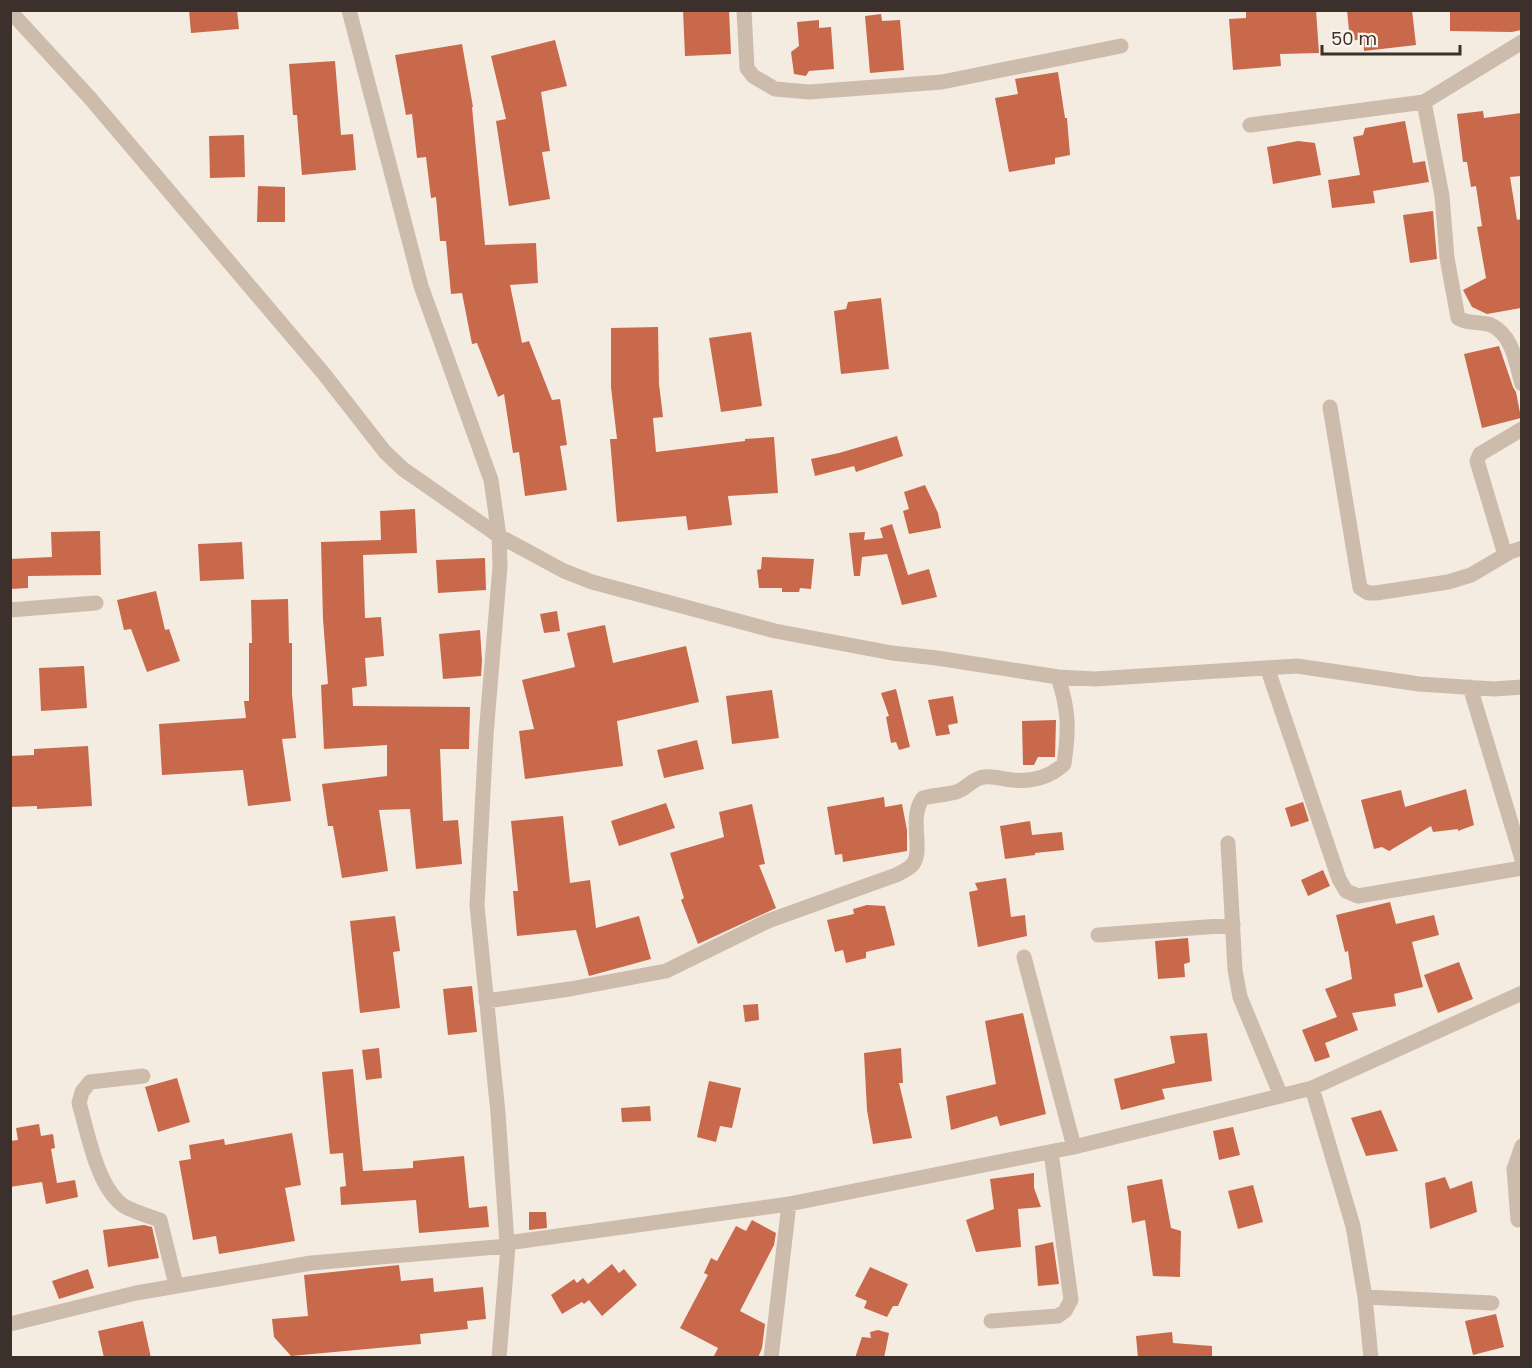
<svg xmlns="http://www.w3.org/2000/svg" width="1532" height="1368" font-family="Poppins,sans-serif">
  <rect width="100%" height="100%" fill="#f4ebe1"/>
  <path fill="#c8694b" d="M189,10h48l2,19 -48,4z
    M683,10h46l2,44 -46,2z
    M1246,10h70l3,43 -39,1 1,12 -48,4 -4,-51 17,-1z
    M1347,10h65l4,35 -52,6 -1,-12 -13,2z
    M1450,10h71v20l-9,2 -62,-1z
    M881,14l1,7 18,-1 4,50 -34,3 -5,-57z
    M819,20v8l12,-1 3,42 -25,2 -3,5 -12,-2 -3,-22 8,-6 -2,-24z
    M555,40l12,46 -26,6 9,59 -8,1 8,47 -41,7 -13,-85 10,-2 -15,-63z
    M462,44l11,63h-1l13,138 51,-2 2,40 -28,2 12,58 7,-2 23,59 8,-1 7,46 -7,1 7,44 -42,6 -6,-44 -6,1 -9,-59 -6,3 -21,-54 -5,1 -10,-51 -11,1 -5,-53h-6l-4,-44 -5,1 -5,-41 -9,1 -5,-44 -6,1 -11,-60z
    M335,61l6,74 12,-1 3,36 -54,5 -5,-60h-4l-4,-51z
    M1058,72l7,46h2l3,37 -15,3v6l-46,8 -14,-74 23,-4 -3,-15z
    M1483,111l1,7 37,-5v63l-11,1 7,43 4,-1v89l-34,6 -15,-7 -9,-17 23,-12 -9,-51 5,-1 -6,-40 -5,1 -4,-25h-4l-6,-48z
    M1405,121l8,42 12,-2 4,21 -56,9 2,12 -43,5 -4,-28 32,-5 -7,-38 10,-2 2,-7z
    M244,135l1,42 -35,1 -1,-42z
    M1298,141l17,2 6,32 -48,9 -6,-37z
    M258,186l27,1v35h-28z
    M1433,211l4,48 -27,4 -7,-48z
    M881,298l8,71 -48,5 -7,-63 12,-2 2,-7z
    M658,327l1,57 4,33 -10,1 3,34 89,-11v-2l29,-2 4,56 -50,3 4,29 -44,5 -2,-14 -69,6 -7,-83h7l-6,-52v-59z
    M751,332l11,74 -41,6 -12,-74z
    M1499,346l14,41 3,5 5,26 -39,10 -18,-74z
    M897,436l6,20 -47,16 -2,-6 -39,10 -4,-17 28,-6z
    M925,485l13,28 3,15 -32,6 -6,-23 6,-2 -5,-17z
    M415,509l2,44 -54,2 2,63 16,-1 3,39 -19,2 2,28 -15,2 1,18 117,1 -1,42h-29l3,72 15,-1 4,44 -46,5 -6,-60 -31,1 9,61 -46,7 -9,-52h-5l-6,-42 65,-8v-31l-63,4 -3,-64 7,-1 -5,-65 -2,-77 60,-2 -1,-29z
    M892,524l16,51 21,-6 8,28 -35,8 -15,-51 -25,3 -2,19h-6l-5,-43 16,-1 -1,8 19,-2 -3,-10z
    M100,531l1,44 -73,1v12l-18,1v-30l42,-2 -1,-25z
    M242,542l2,37 -44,2 -2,-37z
    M762,557l52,2 -3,30 -11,-1 -1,4h-17v-4h-23l-2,-18 4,-1z
    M485,558l1,32 -48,3 -2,-33z
    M156,591l9,39 4,-1 11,32 -33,11 -16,-43 -7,1 -7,-30z
    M288,599l1,44h3v51l4,44 -14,1 9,62 -43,5 -5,-36 -81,5 -3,-51 87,-6 -2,-17h5v-58h3l-1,-43z
    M557,611l3,20 -16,2 -4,-19z
    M605,625l8,38 73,-17 13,56 -82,19 6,45 -98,13 -6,-48 15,-2 -12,-49 53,-13 -8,-34z
    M480,630l2,31 -1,15 -38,3 -4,-45z
    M84,666l3,42 -46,3 -2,-43z
    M896,689l14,58 -11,3 -3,-8 -5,1 -5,-26 3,-1 -8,-23z
    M772,690l7,48 -47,6 -6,-48z
    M953,696l5,27 -10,2 2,9 -14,2 -8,-36z
    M1056,720l-1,37h-17l-4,8h-11l-1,-44z
    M697,740l7,29 -40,9 -7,-28z
    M88,746l4,60 -55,3v-3l-27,1v-51l24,-1v-6z
    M1466,789l8,36 -16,6v-2l-25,3 -2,-6 -42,25 -7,-4 -8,2 -13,-49 40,-10 4,17z
    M884,797l1,10 17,-3 5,26v21l-64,11 -1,-8 -7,1 -8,-48z
    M1303,802l6,19 -18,6 -6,-19z
    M666,803l9,25 -56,18 -8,-25z
    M752,804l13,60 -6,1 17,43 -78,36 -17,-44 3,-2 -14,-45 54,-16 -5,-25z
    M563,816l7,67 20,-3 6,48 43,-12 12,43 -62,17 -13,-46 -59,6 -4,-45h5l-7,-70z
    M1030,821l2,14 30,-3 2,18 -29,3v2l-30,4 -5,-33z
    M1323,870l7,16 -22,10 -7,-16z
    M1006,878l5,39 14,-2 2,21 -49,11 -9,-55 9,-2 -3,-7z
    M1390,902l6,22 38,-9 5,20 -27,7 11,45 -29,7 2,12 -44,7 6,17 -33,13 5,14 -15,5 -13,-32 35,-13 -12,-28 27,-10 -4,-28 -3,1 -9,-37z
    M867,905l18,1 10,39 -29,7v6l-20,5 -3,-13 -8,2 -8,-32 27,-6 -1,-5z
    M395,916l5,35 -7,1 7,56 -40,5 -10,-92z
    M1188,938l2,24 -6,2 1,13 -27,2 -3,-38z
    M1459,962l14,37 -35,14 -14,-38z
    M472,986l5,46 -29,3 -5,-46z
    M758,1004l1,16 -14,2 -2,-17z
    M1023,1013l23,101 -46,12 -3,-10 -46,14 -5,-34 50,-12 -11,-63z
    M1207,1033l5,48 -50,8 3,10 -44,11 -7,-31 61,-16 -5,-27z
    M379,1048l3,30 -16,2 -4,-30z
    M901,1048l2,35h-4l13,55 -39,6 -6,-34 -3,-57z
    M353,1069l10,102 50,-3v-7l51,-5 5,52 18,-2 2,21 -70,6 -3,-33 -75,5 -1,-18 6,-1 -3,-33 -13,1 -8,-82z
    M177,1078l13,44 -32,10 -13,-45z
    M709,1081l32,7 -9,40 -12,-2 -4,16 -19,-5z
    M650,1106l1,15 -29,1 -1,-14z
    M1381,1110l17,41 -32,5 -15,-38z
    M39,1124l2,12 12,-2 2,14 -4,1 6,34 18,-3 3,17 -32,7 -4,-22 -32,5v-46l8,-1 -2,-12z
    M1233,1127l7,28 -21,5 -6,-29z
    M292,1133l9,52 -16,3 10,53 -76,13 -3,-18 -23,4 -14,-79 12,-2 -2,-14 35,-6 1,6z
    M1034,1173v15l7,19 -23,2 3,38 -45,5 -10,-32 28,-11 -4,-30z
    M1445,1177l5,12 22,-8 5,31 -47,17 -5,-46z
    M1162,1179l9,49 10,3 -1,46 -27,-1 -8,-56 -13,3 -5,-37z
    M1253,1185l10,37 -25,7 -10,-38z
    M529,1212h17l1,16 -18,2z
    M752,1220l24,13 -2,12 -34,66 25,13 -3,24 -4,10h-45l5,-10 -38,-20 28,-53 -4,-2 7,-15 6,3 19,-35 10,5z
    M144,1225l8,2 7,31 -51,9 -5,-37z
    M1053,1242l6,42 -21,2 -3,-40z
    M612,1264l7,9 5,-4 13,16 -35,31 -13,-16 -5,4 -2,-2 -20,12 -11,-19 23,-16 3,4 6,-5 5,6z
    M399,1265l2,16 32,-3 1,14 49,-5 3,32 -19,2 1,8 -48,5 1,10 -130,12 -17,-19 -2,-18 36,-3 -4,-41z
    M870,1267l38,17 -10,22h-5l-6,11 -23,-9 3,-7 -12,-5z
    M88,1269l6,19 -35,11 -7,-18z
    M1496,1314l8,33 -31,8 -8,-34z
    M143,1321l8,37h-47l-6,-27z
    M878,1330l11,3 -5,25h-29l7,-21 9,1 -1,-6z
    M1172,1332l1,11 39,3v12h-74l-2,-22z"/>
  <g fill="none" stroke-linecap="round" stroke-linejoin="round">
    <path stroke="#cdbbac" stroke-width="15" d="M349,10l72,276 70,194 8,56 1,30 -14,169 -9,171 21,207 9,130
      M744,10l3,58 6,8 22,13 34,3 133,-10 179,-36
      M10,11l80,87 234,276 61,78 18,17 96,67 65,35 28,11 183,49 117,22 45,5 121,19 37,2 202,-13 122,18 75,5 28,-2
      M1522,42l-98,60 18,94 5,62 11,60c12,7 22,3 33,7 22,10 25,39 31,59
      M1250,125l174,-23
      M1330,407l30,181 8,5h8l72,-11 23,-7 39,-23
      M1522,429l-42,25 -3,7 26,87 7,4 12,-4
      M10,610l86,-7
      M1268,670l71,209 7,12 12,5 164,-28
      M1470,687l52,172
      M1228,843l7,127 5,27 41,99
      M1098,935l135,-10
      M1024,957l50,190
      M486,1001l84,-12 96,-18 102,-50 128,-46c6,-3 13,-6 17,-11 11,-15 -5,-46 10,-66 11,-3 22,-3 33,-6 10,-3 17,-14 28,-15 9,-1 19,2 28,3 20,2 37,-2 52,-16 5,-35 5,-53 -6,-87
      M143,1076l-53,6 -8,10 -3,11c9,30 18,85 45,103 10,6 25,10 36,14l16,65
      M1312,1088l41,138 12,71 6,61
      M1518,1220l-4,-51 8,-23
      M1365,1297l127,6
      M991,1321l67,-5 7,-5 6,-11 -20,-148
      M10,1324l126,-31 175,-30 197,-17 -1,-3 282,-39 285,-57 238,-59 210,-95
      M499,1358l9,-112
      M771,1358l18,-154"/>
  </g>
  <rect width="1532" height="1368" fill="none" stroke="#3b302b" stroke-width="24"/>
  <path d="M1322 45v9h138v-9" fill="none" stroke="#3b302b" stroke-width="3"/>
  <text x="1331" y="45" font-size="18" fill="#3b302b" stroke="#fbf5ee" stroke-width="4.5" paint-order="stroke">50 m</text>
</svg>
